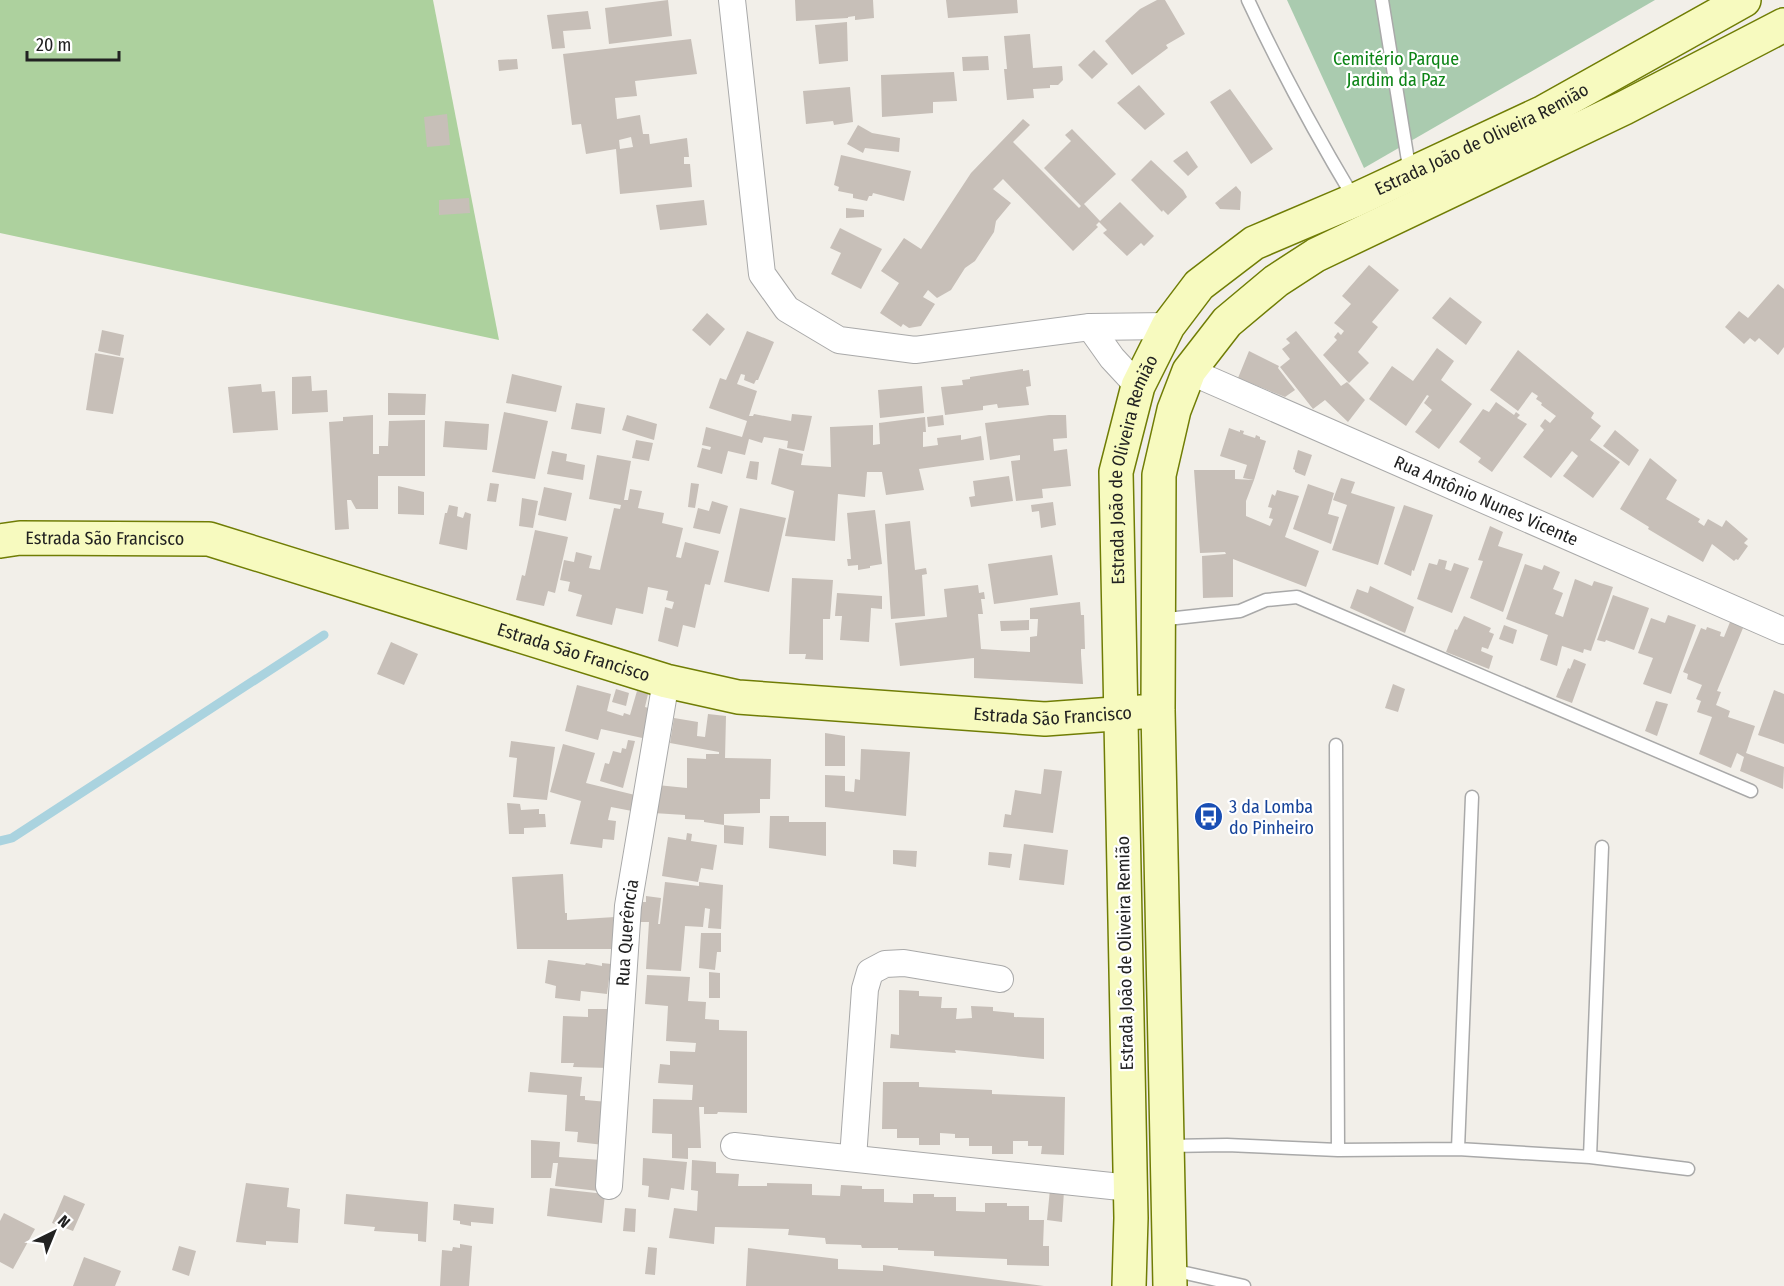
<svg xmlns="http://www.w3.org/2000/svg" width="1784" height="1286" font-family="'Fira Sans Condensed',sans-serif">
  <rect width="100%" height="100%" fill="#f2efe9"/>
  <path fill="#add19e" d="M0,0h433l66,340 -499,-107z"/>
  <path fill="#aacbaf" d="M1287,0h368l-291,168z"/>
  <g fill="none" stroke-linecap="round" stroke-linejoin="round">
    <path stroke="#aad3df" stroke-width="9" d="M0,841l12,-3 312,-203"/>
  </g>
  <path fill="#c7bfb8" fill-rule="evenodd" d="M668,0l4,36 -63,8 -4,-36z
    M795,0h78l1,18 -19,2v-4l-7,1v1l-52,3z
    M946,0h71l1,13 -70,5z
    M1157,0h8l20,34 -19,11 2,3 -36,27 -27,-34 35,-32z
    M588,11l3,18 -28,2 2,17 -13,1 -5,-34z
    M847,22l1,39 -29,3 -4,-39z
    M1030,34l3,34 29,-2 1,14 -5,5h-8v3l-17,1 1,9 -27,2 -3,-31h3l-3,-33z
    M691,39l6,35 -62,7 2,15 -22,2 2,21 23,-4 3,19h6l1,10 37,-6 2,19h-5v7h6l2,23 -72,7 -4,-45 -30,5 -5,-30 -9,1 -9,-71zM631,137l2,10 -13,2 -1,-9z
    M1094,50l14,14 -16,15 -14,-14z
    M988,56l1,14 -26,1 -1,-14z
    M517,59l1,10 -19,2 -1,-11z
    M954,72l3,29 -24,1v11l-51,4 -1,-42z
    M1139,85l26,29 -20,16 -28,-27z
    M850,87l3,35 -19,3 -1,-4 -27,3 -3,-33z
    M1230,89l43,60 -22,15 -41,-62z
    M447,114l3,31 -23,2 -3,-30z
    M1023,119l7,6 -17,17 66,66 2,-2 -37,-38 27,-27 -6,-6 7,-6 44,45 -32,30 16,17 20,-19 34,34 -10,10 -3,-3 -14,13 -24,-23 4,-3 -8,-8 -3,3 2,2 -25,24 -70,-72 -10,10 18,14 -15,18 -2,11 -19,29 -10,7 -14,22 -14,8 -9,-8 -5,7 12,7 -14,22 -12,2 -6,-4 -2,3 -21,-14 19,-30 -18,-12 23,-33 17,11 50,-76z
    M858,125l14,8 28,5 -1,14 -34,-4 -2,5 -16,-9z
    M1187,151l11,16 -10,9 -15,-15z
    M841,155l70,16 -7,30 -31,-8 -1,3h-3l-2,5 -14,-3v-4l-15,-3 1,-4 -5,-2z
    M1151,160l32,30 4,7 -19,18 -5,-5 -1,2 -31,-32z
    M1236,186l5,6 -1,18 -20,-1 -5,-6z
    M469,198l1,15 -31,2v-15z
    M704,200l3,25 -47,5 -4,-25z
    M846,208l18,2v7l-18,1z
    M840,228l42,21 -21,40 -30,-15 10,-21 -11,-5z
    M1369,265l30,25 -27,32 6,5 -20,25 11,11 -20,20 -26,-28 14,-15 -3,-3 4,-5 3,3 3,-4 -10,-8 17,-19 -9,-8z
    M1778,284l6,5v58l-6,8 -19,-17 -4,4 -5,-4 -6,6 -19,-17 14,-16 9,7z
    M1450,297l32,25 -16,23 -34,-27z
    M707,313l18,16 -15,17 -18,-16z
    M102,330l22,5 -4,21 -22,-5z
    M747,331l27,11 -16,38h-2l-2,4 -10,-4 1,-5 -4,-1 -4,10 20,7 -8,25h4l1,-2 37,7 1,-7 20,2 -8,35 -17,-3 1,-7 -24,-4 -2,6 -13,-4 -4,16 -17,-4 -6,23 -25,-7 5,-19 8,2 1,-3 -9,-2 4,-18 36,10 5,-16 -38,-13 11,-30 6,2z
    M1296,331l45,55 6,-4 18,18 -17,22 -23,-22 -12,9 -33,-42 10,-8 -8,-10 8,-6 -4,-4z
    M1437,348l17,13 -13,19 31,24 -33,45 -24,-17 17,-22 -8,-7 5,-7 -2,-1 -21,31 -37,-27 23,-33 21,15z
    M1518,350l76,63 -3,5 10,8 -11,14 30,22 -27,36 -30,-22 15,-20 -6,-5 -21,27 -28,-21 21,-27 -4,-4 5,-7 5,4 6,-7 -15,-11 1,-2 -6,-4 2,-3 -6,-4 -14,19 -28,-21z
    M1249,351l30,15 -1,2 17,22 -10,7 -47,-19z
    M95,353l29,5 -11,56 -27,-4z
    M1023,369v2l6,-1 2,16 -5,1 3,18 -31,3 -1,-4 -14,2v4l-38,5 -4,-28 22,-2 -1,-5 8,-1v-2z
    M512,374l50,12 -6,26 -50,-9z
    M311,376l1,15 15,-1 1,22 -36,2v-37z
    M261,384l1,8 13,-1 3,39 -45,3 -5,-46z
    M922,386l2,27 -44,5 -2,-28z
    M388,393l38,1 -1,21h-37z
    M1496,402l18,13 2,-3 4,3 -3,3 10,6 -35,48 -14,-10 3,-4 -22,-16 24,-33 6,3z
    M576,403l29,5 -4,26 -30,-5z
    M504,412l44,9 -13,58 -43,-7z
    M373,415v39h6v-8h9l1,-25 36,-1v56h-47v33h-22l-5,-9h-4l2,29 -14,1 -6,-108 14,-1v-4z
    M627,415l30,9 -3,16 -32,-10z
    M943,415l1,10 -16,2 -1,-10z
    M1049,415h17l1,23 -14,1 1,12 13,-2 4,37 -29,3 1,9 -27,3 -5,-40 9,-1v-5l-30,5 -5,-37z
    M925,417l1,15h-3v15l15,-2 -1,-7 24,-3v5l20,-4 3,24 -65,9 5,21 -38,5 -4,-23h-15l-2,25 -27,-3 -3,47 -50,-5 9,-45 -23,-7 8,-36 24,6 -2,11 30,2 -1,-40 43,-2v20l7,-1 -1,-21z
    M445,421l44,3 -2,26 -44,-3z
    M1229,428l11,4v-2l4,1 -1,3 12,4 1,-3 4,2v2l6,2 -12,39 -8,21v15l24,10 3,-7 -4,-1 3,-10 -4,-1 4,-13 3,2 2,-6 22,6 -14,41 34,14 -13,36 -73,-28v38l-30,1 -1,-42 24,-2 -1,-2 -25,1 -6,-83h41v9l19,1 -11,-2 4,-13 -27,-9z
    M1615,430l24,20 -10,16 -26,-20z
    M636,440l17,3 -4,18 -17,-3z
    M1298,450l14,5 -7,21 -10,-4v-2l-2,-1z
    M552,451l15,3 -1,7 19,4 -2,15 -36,-6z
    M597,455l34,6 -7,39h4l2,-11 12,2 -4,17 26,5 -2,10 21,5 -7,29 5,1 4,-16 34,9 -9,34 -5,-1 -10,44 -12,-3 -5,22 -20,-6 7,-34 7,2 2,-7 -8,-2 2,-9 -20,-4 -5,27 -27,-6 -4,17 -36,-9 6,-21 -14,-4 2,-9 -10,-2 4,-20 10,2 2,-10 16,4 -3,12 11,2 14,-62 6,1 1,-4 -32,-6z
    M1650,458l27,22 -11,19 34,20 -2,3 6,4 4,-7 14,8 4,-7 22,19 -4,4 4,3 -10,14 -2,-1 -2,2 -22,-17 -9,18 -55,-33 1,-2 -29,-18z
    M750,461l9,1 -2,18 -11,-2z
    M1009,476l4,25 -42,6 -2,-10 6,-1 -2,-15z
    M1341,478l14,4 -4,11 44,14 -17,58 -46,-15 15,-45 -14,-5z
    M490,483l9,1 -3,18 -9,-1z
    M691,483l8,1 -4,24 -7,-1z
    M1308,484l26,9 -6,21 11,3 -8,27 -38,-15z
    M398,486l26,6v23l-26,-1z
    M544,487l28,6 -6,28 -28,-6z
    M522,498l16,3 -5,27 -14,-2z
    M712,501l16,5 -8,28 -27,-6 5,-20 11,3z
    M1053,502l3,23 -15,3 -2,-17 -7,1 -1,-7z
    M449,505l9,2 -1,9 6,2 2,-6 6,2 -4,36 -28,-6 6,-31h2z
    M1404,505l29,10 -19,56 -2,-1 -1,6 -27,-12z
    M740,508l46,10 -17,74 -45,-10z
    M875,510l7,54 -12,2v2l-12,2v-5l-10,1 -1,-7h4l-4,-46z
    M910,521l5,49 11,-2 1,6 -5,1 3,41 -34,3 -6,-95z
    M1490,526l13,6 -5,14 25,8 -20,58 -33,-14 13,-37 -5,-1z
    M535,530l33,7 -13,56 -7,-2 -4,15 -28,-6 6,-25 3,1z
    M1052,555l6,40 -64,9 -6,-40z
    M1439,559l8,2 -2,8 6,2 3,-8 15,5 -17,45 -35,-14 12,-36 8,2z
    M1525,564l17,6 2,-5 16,7 -7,17 10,4 -8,21 8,3 12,-38 17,7 2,-5 19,6 -22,64 -7,-2 -1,4 -21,-7 -5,20 -17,-6 8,-25 -42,-16z
    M792,578l41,2 -3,39h-7v41l-18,-1 1,-5h-17z
    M978,585l1,8 5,-1 1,7h-4l2,15h-5l3,35 49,3v-15l7,-1 1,-17h-8v-11l50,-6 1,13h3l1,34h-4v5l2,30 -109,-6v-20l-74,8 -5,-43 52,-6 -3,-28z
    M1370,586l44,21 -9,26 -55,-25 7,-19 11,4z
    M837,593l45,3v13l-11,-1 -2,34 -29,-2 2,-24h-7z
    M1613,595l36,13 -15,42 -28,-10 -1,2 -8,-2z
    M1668,615l28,10 -25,69 -28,-10 10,-26 -15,-5 13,-35 14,5z
    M1464,616l27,12 -2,4 5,2 -6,15 -6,-2 -1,4 12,5 -4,13 -43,-17 9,-23 2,1z
    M1029,620v10l-28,1 -1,-10z
    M1730,622l13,6 -26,63 4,1 -5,13 14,6 -2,6 27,9 -9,27 38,14 -1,22 -43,-18 4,-14 -7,-4 -6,15 -32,-14 13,-37 -15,-5 4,-11 -5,-2 6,-14 -15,-6 1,-5 -5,-2 18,-44 5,2 1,-3 14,5 -1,4 4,1z
    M1504,625l13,5 -4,14 -14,-5z
    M391,642l27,12 -14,31 -27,-11z
    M1574,659l12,5 -14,39 -16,-6 12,-29 2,1z
    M1393,684l12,5 -7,23 -13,-4z
    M577,685l34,9 -4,17 16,5 1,-3 6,2 7,-24 11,3 -3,13 7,2 -5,30 -46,-10 -3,11 -33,-9z
    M616,689l13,4 -3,13 -14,-4z
    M1774,690l10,4v50l-26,-9z
    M1656,701l12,3 -11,32 -12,-5z
    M708,714l18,2 -1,42 46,1 -1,40h-10v14l-36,1v11l20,2 -1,18 -19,-2v-18l-20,-3v-2l-19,-1v-4l-32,-2 4,-28 30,3v-30l19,1v-5h13v-2l-49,-9 4,-25 24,4 -1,14 8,1z
    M825,733l20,3v30h-20z
    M628,740l7,1 -12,47 -23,-7 5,-18 4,1 4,-13 8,2 1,-5 4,1z
    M511,741l44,6 -8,53 -34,-3 4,-39 -8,-1z
    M563,744l32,9 -9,30 49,12 -3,16 -21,-4 -3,13 8,1 -2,19 -11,-1 -1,9 -32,-4 11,-43 -31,-9z
    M861,749l49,3 -4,64 -81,-9v-32l20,1v15l9,1 1,-13 5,1z
    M1044,769l18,2 -9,62 -50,-6 2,-13 6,1 4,-25 26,4z
    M507,803l13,1 1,6 18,-1v5h6l1,13 -22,1v6h-15z
    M770,816h19v6h37v34l-57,-8z
    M687,833l5,1 -1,7 26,4 -4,25 -12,-2 -3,14 -36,-6 6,-39 18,3z
    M1024,844l44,6 -4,35 -45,-5z
    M893,850l24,1 -1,16 -23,-3z
    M989,852l23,2 -2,14 -22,-3z
    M563,874l2,39h2v7l48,-3v32h-98l-5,-72z
    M665,882l34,4v-4l24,3 -2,44 -13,-1 2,-19 -5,-1 -2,19 -18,-1 -4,45 -35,-2 3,-47h-11l2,-20h6v-6l15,2 -3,26h2z
    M701,933h20v19h-4l-2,18 -16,-2z
    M548,960l37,5 1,-2 16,3v-3l9,1 -4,30 -26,-3 -1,10 -25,-3 1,-12 -11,-3z
    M709,972l11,1v25h-11z
    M647,975l43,2 -2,24 18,1 -1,17 14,1v10l28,1v82l-29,-1 -1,2h-13v-7h-5l2,41h-13v11l-16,-1v-24l-20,-1 1,-34 39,1 1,-15 -35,-2 2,-19 10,1v-14l25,1 1,-9 -30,-2 2,-35 -23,-2z
    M899,990l20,1v5l23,1 -1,11h16l-1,11 16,-1 -1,-12 22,1v4l21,2v4l30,1v41l-89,-9 1,3 -66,-5 1,-14 8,1z
    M588,1009h21v59l-36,-1 1,-4h-13l2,-47 25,1z
    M530,1072l52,5 -2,19h5v4l23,2 -4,43 -27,-3 1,-10 -13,-1 2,-36 -39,-3z
    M883,1082h36v5l73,3v4l73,3 -1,58 -23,-1 1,-8h-14v-5h-15v13h-21v-8h-23v-8h-14v-4l-15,-1v12h-21v-7h-22v-9h-15z
    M531,1140l29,2 -1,15 43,3 -4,31 -43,-5 3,-23h-5l-2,15h-20z
    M643,1158l44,4 -3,28 -13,-2 -2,12 -21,-3 1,-11 -7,-1z
    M692,1160l24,2v11l23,1 -1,12h29v-3l45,1v11l28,1 1,-11 21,1v3h22v13l29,1v-9h21v3h22v14l29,1v-9h22v3h22v14h15l-1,26h6v20l-42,-1v-6l-73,-3v-5l-36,-1v-2h-36l-1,-3 -35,-1 -1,-6 -37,-3 1,-6 -74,-2 -1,17 -45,-6 5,-30 23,3 1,-20 -7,-1z
    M246,1183l43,5 -2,19 13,2 -2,34 -32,-2v4l-30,-3z
    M550,1188l55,6 -3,29 -55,-7z
    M1050,1189l14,2 -2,31 -15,-2z
    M346,1194l82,8 -2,40 -8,-1v-7l-44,-3 1,-4 -31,-3z
    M64,1195l21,9 -12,27 -21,-8z
    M454,1204l40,4 -1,16 -22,-2v4l-11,-2v-3l-7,-1z
    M625,1208l11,1 -1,23 -12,-1z
    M4,1213l31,16 -22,40 -13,-7v-41z
    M460,1244l12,2 -3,40h-29l2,-36 10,1 1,-4 7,1z
    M179,1246l17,5 -7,25 -17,-6z
    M648,1247l9,1 -2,27 -10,-1z
    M748,1248l90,11v10l45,2v-6l161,21h-298z
    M84,1257l37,14 -6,15h-42z"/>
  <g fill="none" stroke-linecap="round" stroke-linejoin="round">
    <defs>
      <path id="lane" d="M1248,0c32,69 68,135 107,200
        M1382,0l28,173
        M1158,620l82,-9 26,-11 31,-3 454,194
        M1336,745l2,405
        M1169,1146l58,-1 111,5 120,-1 132,8 98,12
        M1458,1149l14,-352
        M1590,1157l12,-310
        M1172,1270l72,16"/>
      <g id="street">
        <path d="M732,0l30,274 25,35 52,31 76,10 175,-23 78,-1"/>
        <path d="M1090,327l22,31 26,28"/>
        <path id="s1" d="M1189,371l595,260"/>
        <path d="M734,1146l396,42"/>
        <path d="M853,1158l12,-169 5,-17 15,-8 19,-1 96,16"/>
        <path id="s2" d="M609,1186l19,-280 38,-225"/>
      </g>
      <g id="secondary">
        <path id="s3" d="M0,541l20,-3 189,1 457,142 72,16 307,22 96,-7"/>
        <path id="s4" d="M1129,1286l2,-68 -15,-746 22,-86 30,-60 31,-41 55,-42 101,-43 189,-88 200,-112"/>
        <path d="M1170,1286l-12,-576 1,-235 15,-65 15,-39 38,-49 49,-41 40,-26 308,-147 160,-83"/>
      </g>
    </defs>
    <use href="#lane" stroke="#a9a9a9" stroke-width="15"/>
    <use href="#street" stroke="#a9a9a9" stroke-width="28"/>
    <use href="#secondary" stroke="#707d05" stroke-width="36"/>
    <use href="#lane" stroke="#fff" stroke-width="12"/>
    <use href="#street" stroke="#fff" stroke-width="26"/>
    <use href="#secondary" stroke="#f7fabf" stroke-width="33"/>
  </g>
  <defs>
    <symbol id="bus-disc" viewBox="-11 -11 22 22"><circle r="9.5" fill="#1a4fb4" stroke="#fff"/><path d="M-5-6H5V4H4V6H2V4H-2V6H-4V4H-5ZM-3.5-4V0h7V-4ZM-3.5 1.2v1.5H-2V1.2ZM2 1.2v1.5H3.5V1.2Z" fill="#fff"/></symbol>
  </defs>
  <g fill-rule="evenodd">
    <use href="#bus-disc" x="1192" y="800" width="33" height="33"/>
  </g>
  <g text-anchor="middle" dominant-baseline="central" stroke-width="4.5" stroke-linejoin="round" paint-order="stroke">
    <g font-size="18" fill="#0c8416" stroke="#fff">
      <text x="1396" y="59">Cemitério Parque<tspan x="1396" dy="21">Jardim da Paz</tspan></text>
    </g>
    <g font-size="18" fill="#222" stroke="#fff">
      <text stroke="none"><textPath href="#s4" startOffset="1341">Estrada João de Oliveira Remião</textPath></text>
      <text stroke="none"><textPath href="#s4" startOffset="819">Estrada João de Oliveira Remião</textPath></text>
      <text stroke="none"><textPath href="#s1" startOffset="324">Rua Antônio Nunes Vicente</textPath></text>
      <text stroke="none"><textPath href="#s3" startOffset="105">Estrada São Francisco</textPath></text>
      <text stroke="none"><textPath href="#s3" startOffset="591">Estrada São Francisco</textPath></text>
      <text stroke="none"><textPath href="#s3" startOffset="1077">Estrada São Francisco</textPath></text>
      <text stroke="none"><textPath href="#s2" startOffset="254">Rua Querência</textPath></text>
      <text transform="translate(1125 953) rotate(-91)">Estrada João de Oliveira Remião</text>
    </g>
    <g font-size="18" fill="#164399" stroke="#fff" text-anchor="start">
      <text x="1229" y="807">3 da Lomba<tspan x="1229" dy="21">do Pinheiro</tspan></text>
    </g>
  </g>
  <g transform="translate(54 1232) rotate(43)" stroke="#ffffff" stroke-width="4.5" paint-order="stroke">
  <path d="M0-4.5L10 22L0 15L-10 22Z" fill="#222222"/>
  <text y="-9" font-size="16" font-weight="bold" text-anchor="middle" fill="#222222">N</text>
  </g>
  <path d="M27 51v9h92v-9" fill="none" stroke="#222222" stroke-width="3"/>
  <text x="36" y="51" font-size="18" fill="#222222" stroke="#ffffff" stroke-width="4.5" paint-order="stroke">20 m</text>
</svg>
